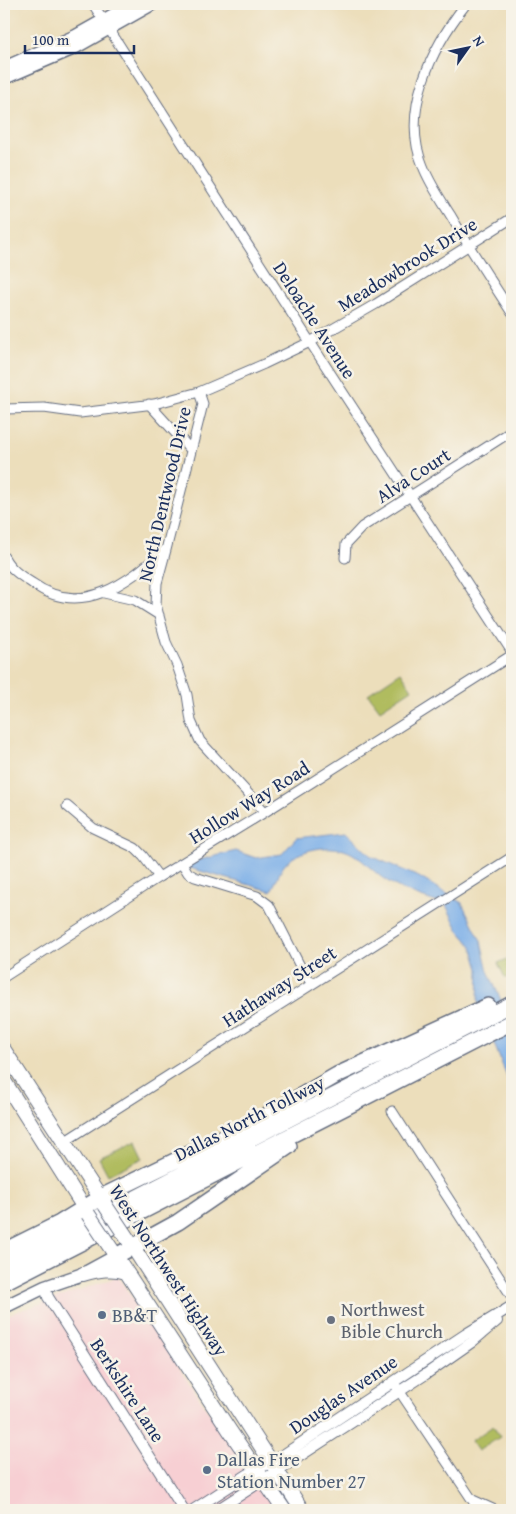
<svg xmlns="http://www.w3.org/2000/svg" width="516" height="1514" font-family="'Gentium Book Plus',serif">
  <rect width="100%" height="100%" fill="#f7f3e8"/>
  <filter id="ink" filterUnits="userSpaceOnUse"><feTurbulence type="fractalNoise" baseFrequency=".02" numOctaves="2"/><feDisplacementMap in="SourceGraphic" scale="10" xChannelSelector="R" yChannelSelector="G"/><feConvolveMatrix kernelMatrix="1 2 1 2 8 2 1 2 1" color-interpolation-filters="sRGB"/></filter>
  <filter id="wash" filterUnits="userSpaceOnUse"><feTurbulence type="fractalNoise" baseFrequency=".0096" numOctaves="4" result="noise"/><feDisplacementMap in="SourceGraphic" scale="20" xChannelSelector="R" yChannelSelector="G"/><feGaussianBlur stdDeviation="1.12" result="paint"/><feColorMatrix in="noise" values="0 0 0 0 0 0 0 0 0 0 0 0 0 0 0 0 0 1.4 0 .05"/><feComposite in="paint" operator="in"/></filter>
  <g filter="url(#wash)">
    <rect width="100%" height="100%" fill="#ecdebb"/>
    <path fill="#f7cfd3" d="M118,1277l157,233h-271v-194z"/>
    <path fill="#b0bc5e" stroke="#66765e" d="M401,672l11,17 -32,21 -12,-16z
      M512,957v18l-7,3 -7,-15z
      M135,1141l8,17 -35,17 -9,-17z
      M493,1426l7,11 -22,14 -7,-10z"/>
    <path fill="#7bafe8" stroke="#4b6fa3" d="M346,832l25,24 48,21 43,26 19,38 7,30 24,54v65l-34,-88 1,-33 -7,-23 -13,-15 -13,-26c-20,-6 -39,-12 -57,-23 -13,-7 -23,-20 -36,-28 -20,-12 -56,-6 -70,13 -5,8 -8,17 -12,24l-92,-26 57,-14 20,7 26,-4 14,-16z"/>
  </g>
  <g filter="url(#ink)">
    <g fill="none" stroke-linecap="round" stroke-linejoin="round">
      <defs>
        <path id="minor" d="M93,4l217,338 202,310
          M466,4c-34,43 -66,107 -43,162 7,18 18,34 28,50 19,33 40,65 61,97
          M199,392l4,12 -37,146 -9,33 -1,22 10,37 11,23 10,30 4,26 9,20 65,71
          M149,404l42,46
          M4,409l40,-1 36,5 74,-9 45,-12 65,-28 46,-22 66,-38 136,-86
          M4,557c6,12 17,19 28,26 49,36 95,0 133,-33
          M345,558l1,-14 16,-17 150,-96
          M104,593l31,7 24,15
          M67,806l26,22 42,20 8,8 16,21
          M182,863l6,10 7,4 62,19 12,9 33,65 10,14
          M4,977l155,-100 106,-65 247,-157
          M392,1111l120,186
          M64,1142l448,-285
          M396,1386l83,124
          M473,1500l22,10"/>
        <path id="tertiary" d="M45,1287l3,10 136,213
          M4,1506l3,4
          M193,1510l54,-35 30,-16 189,-125 46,-28
          M217,1510l209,-136 46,-32 25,-21"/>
        <path id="secondary" d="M4,68l72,-32 57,-32
          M4,78l70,-30 78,-44
          M4,1307l41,-20 38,-13 33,-18"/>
        <path id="primary" d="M4,1050l101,155
          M4,1081l84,133
          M129,1241l173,269
          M112,1250l118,181 54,79
          M83,1274c15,-4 29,-7 43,-2"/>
        <path id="motorway" d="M4,1251l56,-28 47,-29 154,-75 76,-44 151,-69
          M116,1256l62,-34 111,-76
          M4,1266l508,-262
          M4,1282l508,-260"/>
      </defs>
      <use href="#minor" stroke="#646c7f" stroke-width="11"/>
      <use href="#tertiary" stroke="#646c7f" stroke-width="12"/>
      <use href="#secondary" stroke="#646c7f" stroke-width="15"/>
      <use href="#primary" stroke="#646c7f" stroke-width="16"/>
      <use href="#motorway" stroke="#646c7f" stroke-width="18"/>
      <use href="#minor" stroke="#fff" stroke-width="9"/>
      <use href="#tertiary" stroke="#fff" stroke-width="10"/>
      <use href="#secondary" stroke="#fff" stroke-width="12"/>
      <use href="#primary" stroke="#fff" stroke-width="14"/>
      <use href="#motorway" stroke="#fff" stroke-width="15"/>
      <defs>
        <path id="primary-bridge" d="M105,1205l24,36
          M88,1214l24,36"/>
      </defs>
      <use href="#primary-bridge" stroke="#646c7f" stroke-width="16" stroke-linecap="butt"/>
      <use href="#primary-bridge" stroke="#fff" stroke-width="14"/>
    </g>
  </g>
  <g fill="#5c6f8a" stroke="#f7f3e8" stroke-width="2">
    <circle cx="102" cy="1315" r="5"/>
    <circle cx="207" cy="1470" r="5"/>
  </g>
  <circle fill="#6b7280" stroke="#f7f3e8" stroke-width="2" cx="331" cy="1320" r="5"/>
  <g text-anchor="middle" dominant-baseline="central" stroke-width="5" stroke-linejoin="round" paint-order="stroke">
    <g font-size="19" fill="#1b2f5e" stroke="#f7f3e8">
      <text transform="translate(407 264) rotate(-32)">Meadowbrook Drive</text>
      <text transform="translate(315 320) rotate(57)">Deloache Avenue</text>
      <text transform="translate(413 475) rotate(-33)">Alva Court</text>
      <text transform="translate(164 494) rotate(-77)">North Dentwood Drive</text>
      <text transform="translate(249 802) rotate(-32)">Hollow Way Road</text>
      <text transform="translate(279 986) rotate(-33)">Hathaway Street</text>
      <text transform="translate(249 1118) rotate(-27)">Dallas North Tollway</text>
      <text transform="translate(169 1270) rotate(57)">West Northwest Highway</text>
      <text transform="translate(128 1390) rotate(57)">Berkshire Lane</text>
      <text transform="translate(343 1394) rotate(-34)">Douglas Avenue</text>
    </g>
    <g font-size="19" fill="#5b616d" stroke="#f7f3e8" text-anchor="start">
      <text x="341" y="1309">Northwest<tspan x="341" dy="22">Bible Church</tspan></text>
    </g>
    <g font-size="19" fill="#4e5e75" stroke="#f7f3e8" text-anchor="start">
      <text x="112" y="1315">BB&amp;T</text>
      <text x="217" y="1459">Dallas Fire<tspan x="217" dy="22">Station Number 27</tspan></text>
    </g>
  </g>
  <rect width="516" height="1514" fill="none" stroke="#f7f3e8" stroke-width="20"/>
  <g transform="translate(468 48) rotate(57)" stroke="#f7f3e8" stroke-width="4" paint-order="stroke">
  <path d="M0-4L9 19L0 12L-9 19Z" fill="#1b2f5e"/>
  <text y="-8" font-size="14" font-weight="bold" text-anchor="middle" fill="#1b2f5e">N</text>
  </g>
  <path d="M25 45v8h109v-8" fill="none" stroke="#1b2f5e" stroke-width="2.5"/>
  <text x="32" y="45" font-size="15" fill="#1b2f5e" stroke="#f7f3e8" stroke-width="4" paint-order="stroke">100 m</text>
</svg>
